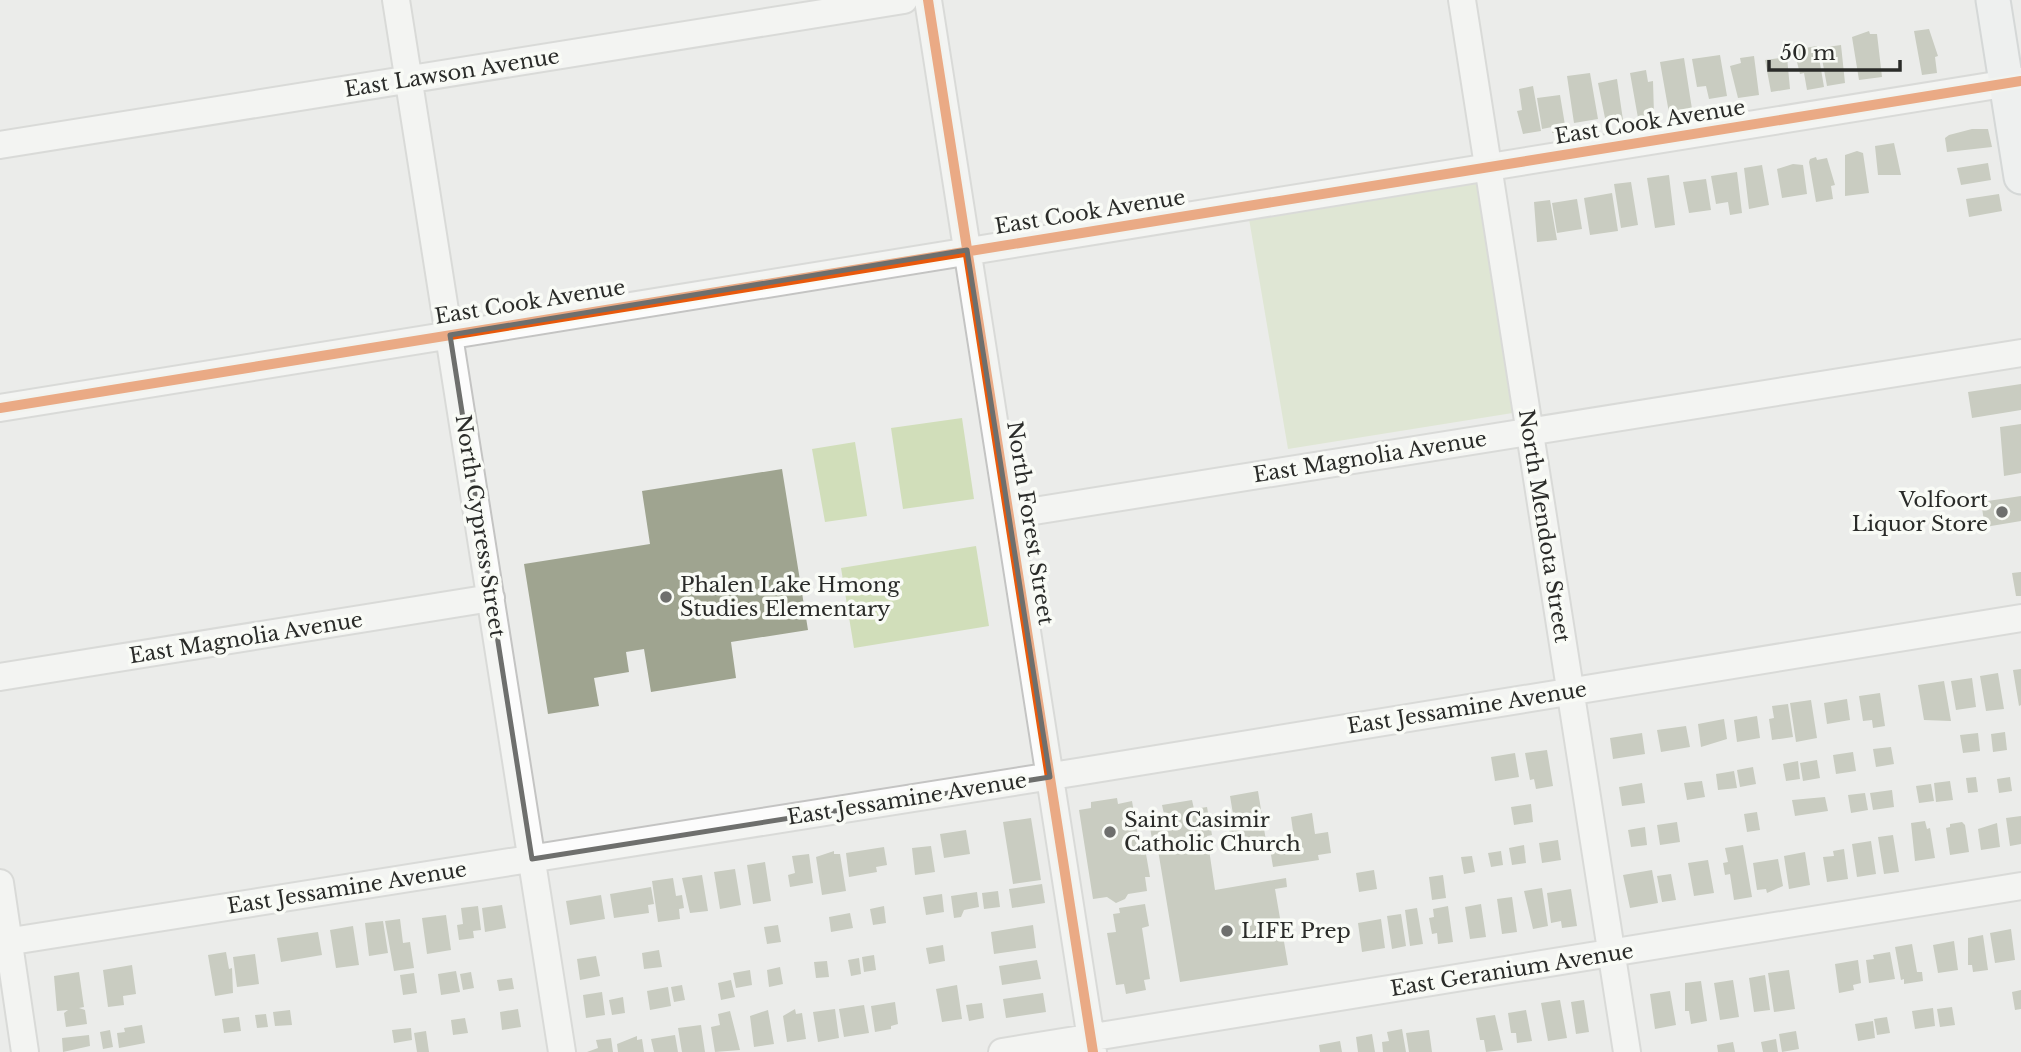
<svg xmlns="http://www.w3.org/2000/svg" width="2021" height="1052" font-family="'Libre Baskerville',serif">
  <rect width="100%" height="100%" fill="#ebecea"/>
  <path fill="#d1deba" d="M1488,167l37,244 -237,38 -41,-242z
    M962,418l12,81 -71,10 -12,-81z
    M855,442l12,74 -42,6 -13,-73z
    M976,546l13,80 -135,22 -13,-80z"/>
  <path fill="#9fa490" d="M1929,29l9,27 -3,1 2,16 -15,2 -8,-44z
    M1869,31l1,3h7l5,43 -23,3 -7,-43z
    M1841,45l4,38 -18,3 -7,-38z
    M1817,46l7,41 -17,3 -3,-17 -4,1 -6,-24z
    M1720,55l7,41 -18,3 -3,-13 -9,1 -5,-28z
    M1754,56l5,39 -21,3 -8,-32 11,-3 -1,-5z
    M1787,57l3,32 -19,3 -6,-32z
    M1684,58l8,51 -23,4 -9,-51z
    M1646,70l2,12 5,-1 1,34 -16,3 -8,-45z
    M1590,73l8,46 -24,4 -7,-47z
    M1617,79l6,41 -17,3 -8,-40z
    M1533,86l8,45 -18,3 -6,-23 5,-1 -3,-21z
    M1560,95l6,36 -14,2v-6l-10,2 -5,-31z
    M1972,129h16l4,18 -45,5 -2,-14 4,-3z
    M1894,143l7,32h-23l-3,-29z
    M1857,151l6,2 6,40 -24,3v-41z
    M1816,157l1,3 10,-2 8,27 -4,1 2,13 -17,3 -7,-40 1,-3z
    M1988,163l3,17 -30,5 -4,-17z
    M1793,164l10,1 4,29 -25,4 -5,-29z
    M1762,165l7,40 -20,4 -5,-41z
    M1737,172l5,41 -12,2 -2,-13 -12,2 -5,-28z
    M1669,175l6,50 -20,3 -8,-50z
    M1706,179l5,31 -22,3 -6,-31z
    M1631,182l7,43 -17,3 -7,-44z
    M1612,193l6,38 -28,4 -6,-37z
    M1999,194l3,17 -33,6 -3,-18z
    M1577,199l5,30 -25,4 -5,-30z
    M1550,200l7,40 -20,2 -3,-40z
    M2021,384v26l-49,8 -4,-26z
    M2021,424v49l-17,3 -4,-49z
    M782,469l26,161 -77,12 5,36 -85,14 -7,-43 -18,3 3,20 -35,6 5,28 -51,8 -24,-150 126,-20 -8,-53z
    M2021,496v25l-36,6 -4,-25z
    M2021,572v24h-5l-4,-23z
    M2021,669v36l-2,1 -6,-36z
    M1998,673l6,36 -18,2 -6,-35z
    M1972,678l4,29 -20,3 -5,-29z
    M1944,681l7,40 -27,-1 -6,-35z
    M1880,693l5,33 -12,2 -1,-8 -9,1 -4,-25z
    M1847,699l3,21 -23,4 -3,-21z
    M1811,700l6,38 -21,4 -6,-39z
    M1788,704l5,33 -21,3 -3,-21 5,-1 -2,-12z
    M1757,716l3,22 -23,4 -3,-22z
    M1724,719l3,20 -26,8 -3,-23z
    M1686,726l4,21 -29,5 -4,-22z
    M2005,732l2,18 -14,2 -2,-18z
    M1642,733l3,21 -32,5 -3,-21z
    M1978,733l2,18 -17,2 -3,-18z
    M1891,747l3,17 -18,3 -3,-18z
    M1547,750l6,36 -17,3 -2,-10 -4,1 -5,-27z
    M1853,752l3,19 -20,3 -3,-19z
    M1515,753l4,24 -24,4 -4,-24z
    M1817,760l3,18 -17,3 -3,-18z
    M1798,761l2,18 -14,2 -3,-17z
    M1753,767l3,17 -16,3 -3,-17z
    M1734,771l3,17 -19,2 -2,-16z
    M1976,777l2,15 -10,1 -2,-15z
    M2010,777l2,14 -13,2 -2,-14z
    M1702,781l3,16 -18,3 -3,-17z
    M1950,781l3,19 -17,2 -2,-19z
    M1642,783l3,20 -23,3 -3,-19z
    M1931,784l3,17 -15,2 -3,-17z
    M1892,790l2,17 -21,3 -3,-17z
    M1258,791l8,50 28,-3 -3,-21 21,-4 3,21 13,-2 3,21 -13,2 1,5 -46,7 -3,-18 -30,5 -3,-20 -7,1 -3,-20 6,-1 -3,-18z
    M1865,793l3,17 -17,3 -3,-18z
    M1825,797l3,14 -33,5 -3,-16z
    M1117,798l1,6 14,-3 9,54 5,-1 4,23h-5l2,14 -19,3 -3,5 -9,4 -9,-6 -14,2 -14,-89 12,-2v-6z
    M1192,800l2,9 13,-2 5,28 -5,1 8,54 71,-12 1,9 -12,2 13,76 -108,17 -23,-138 -4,1 -5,-29 16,-2 -2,-9z
    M1531,804l2,18 -19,3 -3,-18z
    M1757,812l3,18 -13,2 -3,-18z
    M2021,816v28l-11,2 -4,-28z
    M1031,818l10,62 -28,4 -10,-62z
    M1925,821l2,8 3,-1 5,30 -20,3 -4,-38z
    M1677,822l3,20 -20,3 -3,-20z
    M1962,822l3,3 4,27 -19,3 -4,-27 4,-1v-3z
    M1997,823l3,24 -19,3 -3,-21z
    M1645,827l2,18 -16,2 -3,-17z
    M966,830l4,24 -26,4 -4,-24z
    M1893,835l6,37 -15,2 -6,-37z
    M1558,840l3,20 -19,3 -3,-20z
    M1871,841l5,33 -19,3 -5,-33z
    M1524,845l2,18 -14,2 -3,-17z
    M1743,845l9,52 -18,3 -4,-26 -5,1 -2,-12 5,-1 -3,-14z
    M931,846l4,26 -20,3 -3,-27z
    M884,847l3,18 -11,2 1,5 -28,5 -3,-24z
    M1844,849l4,30 -21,3 -4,-25 11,-1 -1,-5z
    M834,851v3h6l6,37 -24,4 -6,-38z
    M1501,851l2,14 -12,2 -3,-14z
    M1805,852l5,33 -21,4 -5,-33z
    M809,854l4,29 -23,4 -2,-12 7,-2 -3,-17z
    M1472,856l3,16 -11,2 -3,-17z
    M1778,859l5,27 -16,7 -1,-4 -9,1 -4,-27z
    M1708,860l6,33 -20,3 -6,-33z
    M765,862l6,39 -18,3 -6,-39z
    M735,869l6,36 -21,4 -6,-37z
    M1374,870l3,19 -18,3 -3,-19z
    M1652,870l6,33 -28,5 -7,-33z
    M1671,874l5,26 -14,2 -5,-26z
    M702,875l6,36 -18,2 -8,-35z
    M1443,875l3,23 -14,2 -3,-23z
    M673,878l3,18 6,-1 2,13 -5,1 1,10 -22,3 -6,-41z
    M1042,884l3,19 -33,5 -3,-19z
    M651,887l3,17 -6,1 1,8 -35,5 -4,-24z
    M1542,888l6,38 -15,3 -9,-38z
    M1571,889l6,37 -15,2 -1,-7 -10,2 -4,-30z
    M998,891l2,16 -16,2 -2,-16z
    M977,892l2,15 -15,3 -3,7 -7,1 -3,-22z
    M942,894l2,18 -18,3 -3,-18z
    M601,895l4,24 -35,6 -4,-24z
    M1512,897l5,35 -15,2 -5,-35z
    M1145,904l4,22 -7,2 8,51 -6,1 2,10 -20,4 -2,-10 -8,1 -9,-52 9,-1 -3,-18 7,-1 -1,-5z
    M1481,904l5,33 -16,2 -5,-32z
    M502,905l4,23 -21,4 -3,-24z
    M478,906l3,24 -8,1 1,7 -15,2 -2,-15 6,-1 -2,-16z
    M884,906l2,17 -13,2 -3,-16z
    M1448,906l5,36 -15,2 -1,-11 -5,1 -3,-16 5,-1 -1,-8z
    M1417,908l6,36 -13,2 -5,-36z
    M850,913l3,15 -22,4 -2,-15z
    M1401,914l5,32 -14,3 -5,-33z
    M446,915l5,35 -24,4 -5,-36z
    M400,919l3,24 7,-1 4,26 -20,3 -9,-50z
    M1381,919l4,29 -23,4 -4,-29z
    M383,921l5,32 -19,3 -4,-33z
    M778,925l3,17 -14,2 -3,-17z
    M1033,925l3,23 -42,6 -3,-22z
    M353,926l6,39 -23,3 -6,-38z
    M2011,929l4,31 -20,3 -5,-30z
    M318,932l4,23 -41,7 -4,-24z
    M1983,935l5,35 -15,2 -1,-7h-4v-27z
    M1954,941l4,29 -20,3 -5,-28z
    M1912,944l5,28h5l1,9 -19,3v-5l-3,1 -6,-33z
    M943,945l2,16 -16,3 -3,-16z
    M659,950l3,17 -18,2 -2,-16z
    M226,952l3,17 3,-1 1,25 -18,3 -7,-41z
    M1890,952l5,27 -26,4 -3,-23 8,-1 -1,-4z
    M255,954l4,30 -22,3 -4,-30z
    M874,955l2,15 -12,2 -2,-15z
    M596,956l4,20 -20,4 -3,-21z
    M859,958l2,16 -10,2 -3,-16z
    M1037,960l4,19 -39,6 -3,-19z
    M1858,960l3,23 -8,2 1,5 -15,3 -4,-29z
    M827,961l2,16 -13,1 -2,-16z
    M132,965l4,29 -13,2 1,9 -16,2 -5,-37z
    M780,967l3,17 -14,3 -2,-17z
    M750,970l2,15 -16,3 -3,-15z
    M1789,970l6,39 -21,3 -6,-39z
    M456,971l4,21 -19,3 -3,-21z
    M79,972l5,35 -5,1 6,2 2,14 -21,3 -2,-14 4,-3 -11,1 -3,-35z
    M471,972l3,16 -11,2 -3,-16z
    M414,973l3,20 -14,2 -3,-20z
    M1765,975l5,35 -16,2 -5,-34z
    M512,978l2,11 -15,2 -2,-11z
    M731,980l4,17 -14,3 -3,-17z
    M1733,980l6,37 -19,3 -6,-37z
    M1701,981l6,40 -16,3 -2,-13h-4v-28z
    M682,985l3,15 -11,2 -3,-15z
    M957,985l5,34 -20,3 -6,-33z
    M668,987l3,19 -21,4 -3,-19z
    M2021,990v19l-6,1 -3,-18z
    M1670,991l6,34 -21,4 -5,-35z
    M602,992l3,23 -19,3 -3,-23z
    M1043,993l3,19 -40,6 -3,-19z
    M623,997l2,16 -13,2 -3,-15z
    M1560,1000l7,38 -19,3 -7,-38z
    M1584,1000l5,32 -13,2 -5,-32z
    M895,1002l3,22 -7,2v3l-16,3 -4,-26z
    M982,1003l2,15 -15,3 -3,-16z
    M864,1005l5,28 -25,4 -5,-28z
    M1952,1007l3,18 -15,2 -3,-18z
    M1933,1008l2,18 -20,3 -3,-18z
    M518,1009l3,18 -19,3 -2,-18z
    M795,1009l1,5 6,-1 4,26 -19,3 -4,-26z
    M835,1009l4,29 -21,4 -5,-30z
    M290,1010l2,15 -17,1 -2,-14z
    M768,1010l6,34 -20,3 -4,-31z
    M1526,1010l6,31 -15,2 -1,-10h-5l-3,-20z
    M730,1011l10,39 -25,2 -4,-25 9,-2 -2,-11z
    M266,1014l2,13 -11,1 -2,-13z
    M1495,1015l8,35 -17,2 -2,-12h-4l-4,-22z
    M239,1017l2,14 -17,2 -2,-14z
    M1887,1017l3,16 -13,2 -3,-16z
    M465,1018l3,15 -15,2 -2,-15z
    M1873,1021l2,17 -17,3 -3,-17z
    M142,1025l3,18 -26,5 -2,-15 8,-1 -1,-4z
    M701,1025l4,27h-23l-4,-24z
    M411,1028l1,12 -18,3 -2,-13z
    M1402,1029l4,23h-23l-1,-10 7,-1 -2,-9z
    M110,1030l3,17 -10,2 -3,-17z
    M1429,1030l3,22h-23l-3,-19z
    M426,1031l3,21h-12l-3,-19z
    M1796,1031l3,18 -17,3 -3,-18z
    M1372,1034l3,18h-17l-2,-15z
    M89,1035l1,11 -27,6 -1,-14z
    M675,1035l3,17h-24l-3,-13z
    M637,1036v4l5,-1 2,13h-26l-1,-8z
    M611,1038l2,14h-26l11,-4 -2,-8z
    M1776,1039l2,13h-15l-2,-10z
    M1340,1041l2,11h-22l-1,-7z
    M1733,1042l2,10h-17l-1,-7z"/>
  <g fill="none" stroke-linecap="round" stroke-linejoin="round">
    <defs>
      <path id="minor" d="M396,0l166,1052
        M928,0l165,1052
        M1462,0l165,1052
        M0,145l904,-145
        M0,408l2021,-327
        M1009,515l1012,-162
        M0,677l491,-79
        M0,883l25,169
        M0,943l1077,-171 944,-154
        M1002,1052l1019,-166"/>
      <path id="major" d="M1993,0l28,177"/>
    </defs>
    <use href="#minor" stroke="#c4c4c3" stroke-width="30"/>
    <use href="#major" stroke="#babec2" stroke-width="37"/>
    <use href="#minor" stroke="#fcfcfc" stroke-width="26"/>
    <use href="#major" stroke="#f1f3f6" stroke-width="33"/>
    <defs>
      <path id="cycleway" d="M928,0l165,1052
        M0,408l2021,-327"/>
    </defs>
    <use href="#cycleway" stroke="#f9fbf6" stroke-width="15"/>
    <use href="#cycleway" stroke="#e8590c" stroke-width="10"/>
  </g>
  <path d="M0 0H2021V1052H0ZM967,250l83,527 -518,82 -82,-524z" fill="#ebecea" fill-opacity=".55" fill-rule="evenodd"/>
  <path fill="none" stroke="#6e6f6d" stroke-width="5" stroke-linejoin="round" d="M967,250l83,527 -518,82 -82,-524z"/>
  <g fill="#6e6f6d" stroke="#f9fbf6" stroke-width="2.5">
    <circle cx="2002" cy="512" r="7"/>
    <circle cx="666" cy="597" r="7"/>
    <circle cx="1110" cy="832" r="7"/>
    <circle cx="1227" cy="931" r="7"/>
  </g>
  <g text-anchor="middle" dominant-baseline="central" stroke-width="7" stroke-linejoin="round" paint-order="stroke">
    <g font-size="21" fill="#2a2b29" stroke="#f9fbf6">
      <text transform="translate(452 73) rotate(-9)">East Lawson Avenue</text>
      <text transform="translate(1650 122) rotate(-9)">East Cook Avenue</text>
      <text transform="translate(1090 212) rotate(-9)">East Cook Avenue</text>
      <text transform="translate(530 302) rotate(-9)">East Cook Avenue</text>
      <text transform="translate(1370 457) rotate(-9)">East Magnolia Avenue</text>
      <text transform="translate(1030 523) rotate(81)">North Forest Street</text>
      <text transform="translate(480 526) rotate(81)">North Cypress Street</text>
      <text transform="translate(1544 526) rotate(81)">North Mendota Street</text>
      <text transform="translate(246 638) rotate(-9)">East Magnolia Avenue</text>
      <text transform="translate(1467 708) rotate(-9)">East Jessamine Avenue</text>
      <text transform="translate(907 799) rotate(-9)">East Jessamine Avenue</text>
      <text transform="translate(347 888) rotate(-9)">East Jessamine Avenue</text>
      <text transform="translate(1512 970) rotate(-9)">East Geranium Avenue</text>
    </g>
    <g font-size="21" fill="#2a2b29" stroke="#f9fbf6" text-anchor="start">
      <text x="1988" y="500" text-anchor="end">Volfoort<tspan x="1988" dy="24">Liquor Store</tspan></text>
      <text x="680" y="585">Phalen Lake Hmong<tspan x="680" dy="24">Studies Elementary</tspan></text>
      <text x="1124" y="820">Saint Casimir<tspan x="1124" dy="24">Catholic Church</tspan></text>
      <text x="1241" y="931">LIFE Prep</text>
    </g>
  </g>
  <path d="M1769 60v10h131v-10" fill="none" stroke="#2a2b29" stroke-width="3.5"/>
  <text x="1780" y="60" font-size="21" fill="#2a2b29" stroke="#f9fbf6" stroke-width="5" paint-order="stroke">50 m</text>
</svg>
